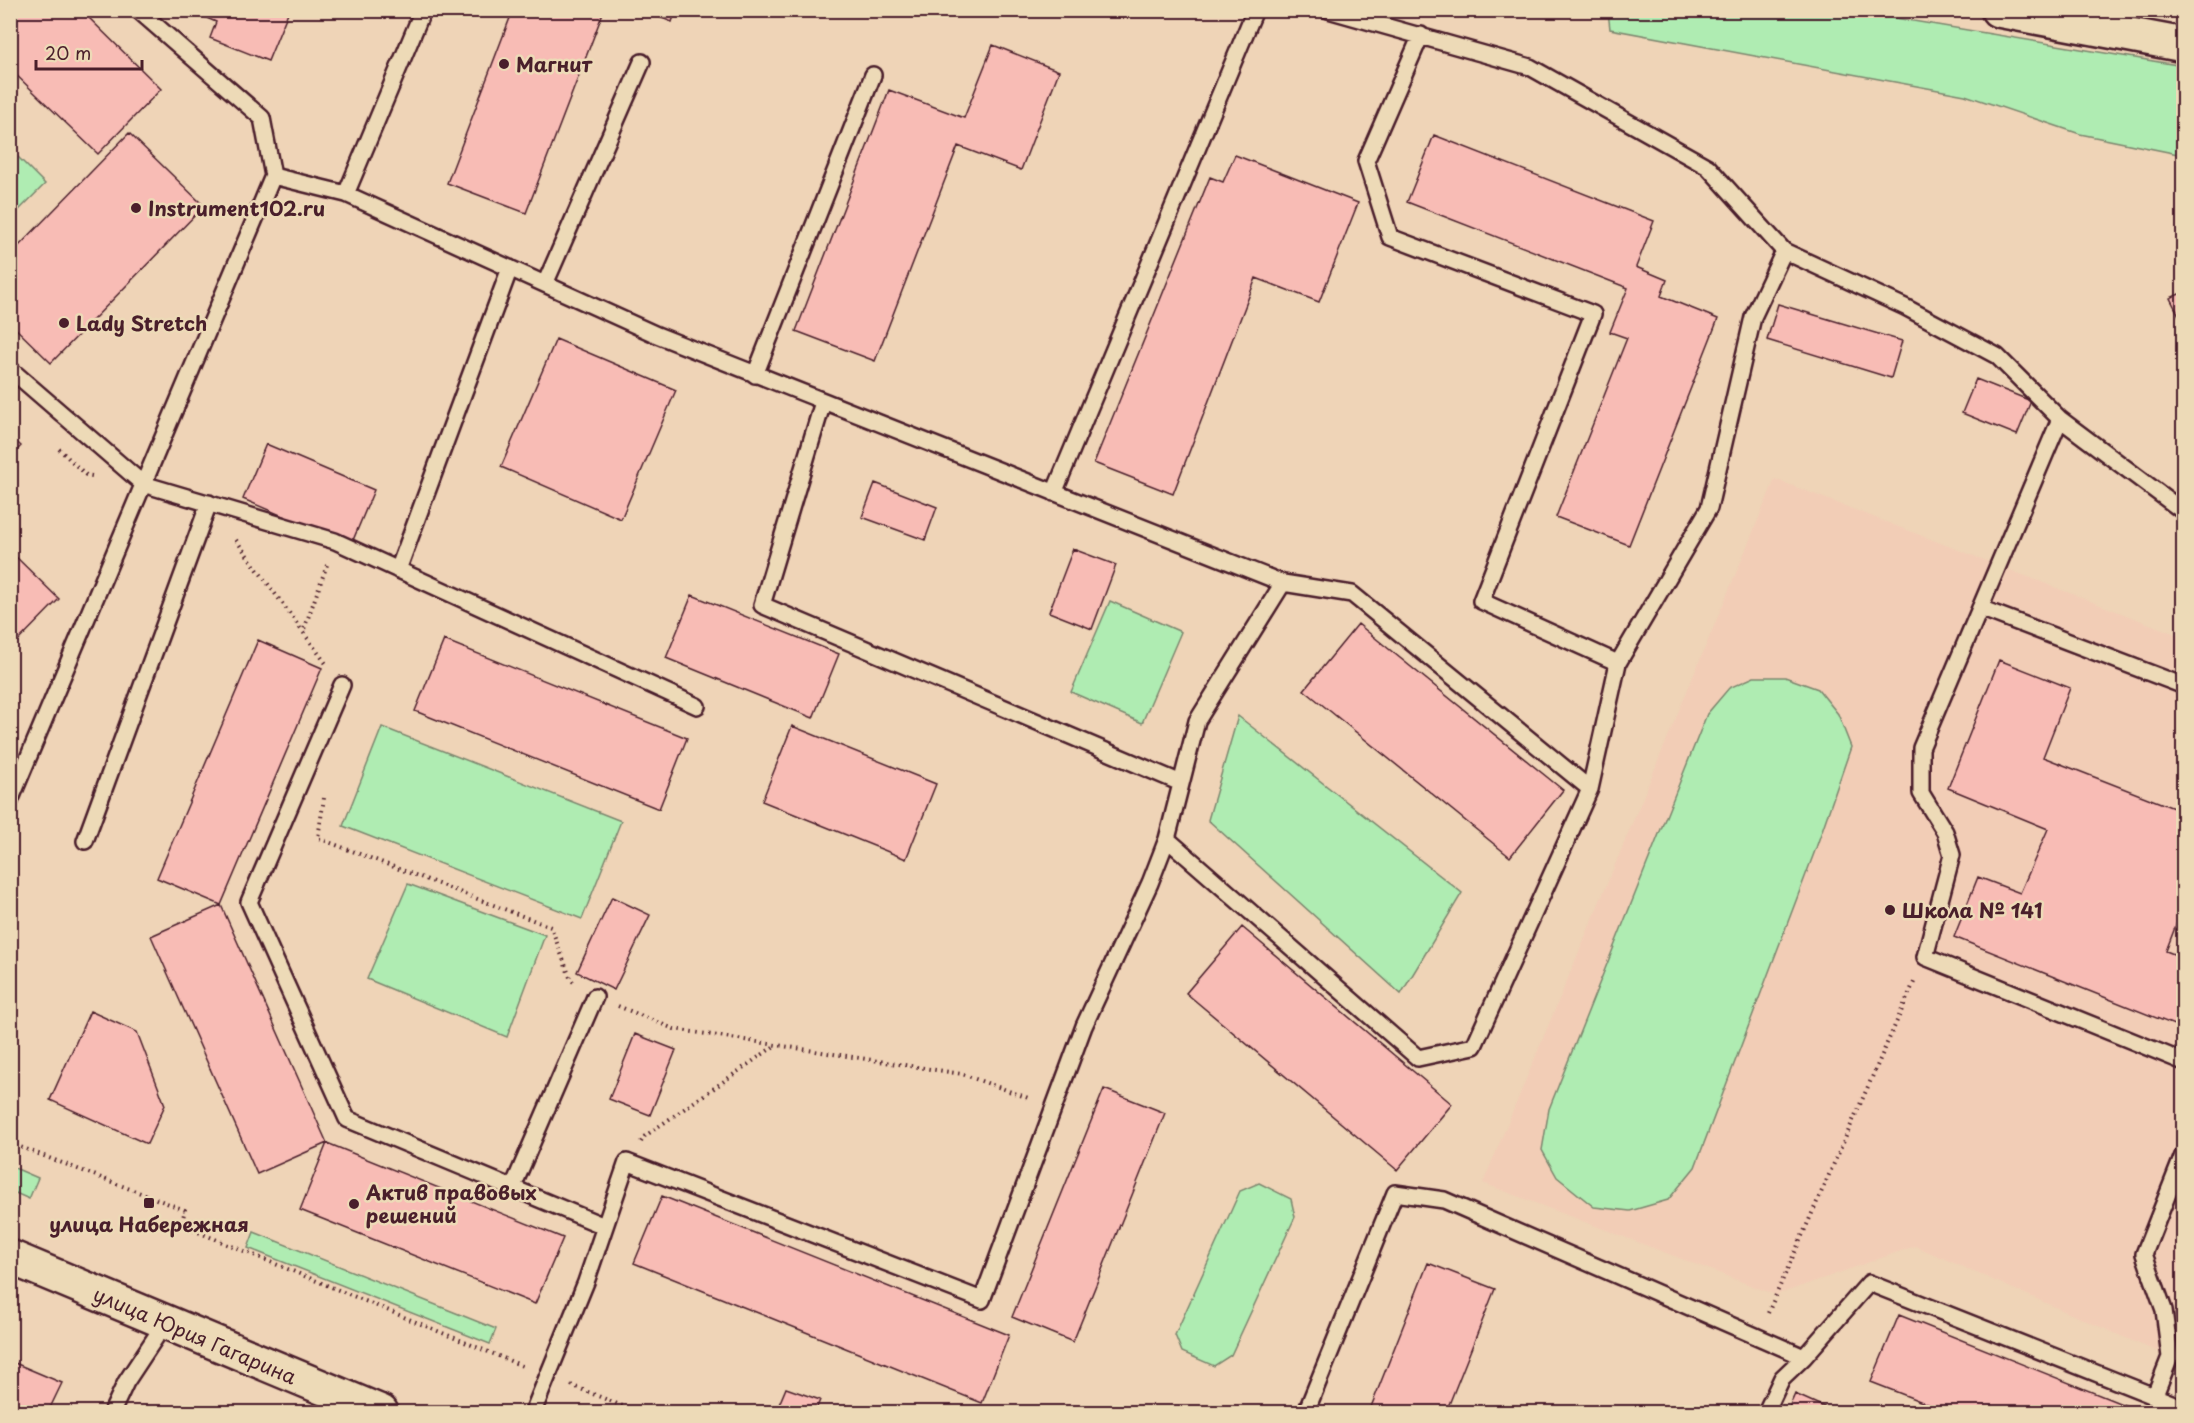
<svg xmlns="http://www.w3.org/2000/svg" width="2194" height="1423" font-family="'Playpen Sans',sans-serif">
  <rect width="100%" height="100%" fill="#efd4b7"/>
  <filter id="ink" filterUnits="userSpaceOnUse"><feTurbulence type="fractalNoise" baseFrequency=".0167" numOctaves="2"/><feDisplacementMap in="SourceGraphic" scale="12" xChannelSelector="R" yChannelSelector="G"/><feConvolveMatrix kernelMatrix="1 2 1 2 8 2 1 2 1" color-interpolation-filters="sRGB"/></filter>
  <g filter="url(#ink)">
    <path fill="#f2cdb6" d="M1775,479l408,158v726l-268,-117 -139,49 -293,-112z"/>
    <path fill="#afecb2" stroke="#7c866e" stroke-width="1.5" d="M1608,11h245l330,55v89l-103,-21 -115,-39 -355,-66z
      M11,150l34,34 -34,34h-1z
      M1110,601l71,31 -39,91 -71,-31z
      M1754,677h31l33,12 20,25 13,33 -35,101 -121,319 -27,33 -38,11 -36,-4 -37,-30 -15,-27 7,-41 158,-395 22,-26z
      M1238,716l224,177 -61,101 -193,-174z
      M382,727l239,94 -39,98 -239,-93z
      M408,884l137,51 -38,102 -140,-58z
      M10,1166l28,12 -9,21 -18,-8z
      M1259,1183l32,16 4,18 -64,138 -17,11 -32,-14 -7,-17 65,-144z
      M254,1232l242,97 -6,15 -242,-96z"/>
    <path fill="#f8bcb5" stroke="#4a1f2b" stroke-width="1.5" d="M10,10h71l80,79 -63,65 -88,-85z
      M188,10h101l-21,51 -58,-23 6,-16z
      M513,10h91l-78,203 -79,-30z
      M641,10h35l-4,12z
      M993,45l66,26 -38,99 -63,-24 -83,215 -79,-30 93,-241 75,28z
      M129,133l75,73 -153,157 -41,-40v-68z
      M1434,135l220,86 -18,46 31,13 -6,16 57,23 -89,226 -73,-28 71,-179 -17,-6 18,-44 -221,-86z
      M1235,155l123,48 -39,99 -63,-24 -83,216 -79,-31 116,-286 13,5z
      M2184,292v33l-14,-27z
      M1778,304l124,37 -11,37 -124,-38z
      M556,339l120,51 -55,129 -120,-52z
      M1976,379l55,22 -14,34 -55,-22z
      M10,436l11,10 -11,11z
      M266,444l108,46 -23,55 -108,-46z
      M875,483l62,24 -12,33 -63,-23z
      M1073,549l43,16 -24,64 -43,-17z
      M10,551l49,48 -49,50z
      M692,595l147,59 -26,64 -147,-60z
      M1358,624l205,166 -53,67 -206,-167z
      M258,640l64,28 -101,237 -64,-27z
      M444,640l243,98 -28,71 -244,-98z
      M1999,660l71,28 -27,69 141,55v92l-18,47 18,7v71l-230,-92 24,-60 42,16 28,-64 -100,-41z
      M792,726l144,58 -30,75 -144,-58z
      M612,897l38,18 -36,75 -37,-18z
      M221,905l106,238 -70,31 -106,-238z
      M1242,927l210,177 -55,66 -211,-177z
      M90,1011l47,21 28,73 -18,39 -97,-44z
      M635,1034l41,16 -26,65 -41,-16z
      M1104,1089l61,24 -92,229 -61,-25z
      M327,1143l236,95 -28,66 -235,-94z
      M662,1196l347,139 -27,68 -348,-140z
      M1428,1263l67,26 -49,123h-77z
      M1899,1315l243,97h-194l-77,-30z
      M10,1361l52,22 -14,29h-38z
      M786,1388l34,12 -5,12h-22l-15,-5z
      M1795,1394l40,18h-48z"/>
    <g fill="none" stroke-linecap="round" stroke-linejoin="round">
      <defs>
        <path id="lane" d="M138,10l124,108 11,58
          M1328,10l202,57 178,100 76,84 121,56 92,49 63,63 124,93
          M1421,35l-55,126 24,76 203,77 -112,287 137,62 91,-155 44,-191 31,-66
          M346,194l311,141 626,248 69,11 238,195 -116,257 -56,12 -251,-219
          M545,284l97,-222
          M10,369l133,115 192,57 362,165
          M755,375l118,-300
          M823,402l-61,203 419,178
          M2060,419l-139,329v45l24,39 7,23 -27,102 259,105
          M1054,493l201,-483
          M398,570l112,-302
          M1980,608l204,78
          M342,685l-93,217 98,217 257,107
          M1590,789l28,-126
          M10,801l263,-625 73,18 77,-184
          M85,841l124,-338
          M512,1189l83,-192
          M2155,1395l15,-38 -6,-47 -20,-56 40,-101
          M112,1412l14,-30 39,-59
          M533,1412l53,-130 41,-120 355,138 102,-274 66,-143 17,-44 30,-118 86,-138
          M1306,1412l89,-219 49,7 360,157
          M1766,1412l16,-34 22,-21 65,-74 315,125"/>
        <path id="secondary" d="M1998,10l186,35
          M10,1257l371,155"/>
      </defs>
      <use href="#lane" stroke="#4a1f2b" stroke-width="20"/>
      <use href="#secondary" stroke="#4a1f2b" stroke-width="38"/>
      <path stroke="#4a1f2b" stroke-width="4" stroke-dasharray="1.5 4.5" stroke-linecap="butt" d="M59,449l27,26 6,1
        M236,540l67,92
        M327,565l-24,67 24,33
        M324,798l-6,40 233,89 20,53 4,3
        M618,1006l56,23 288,45 69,25
        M641,1142l4,-6 131,-91
        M10,1143l175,67 -4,15 344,142
        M1768,1313l147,-333
        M571,1385l66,27"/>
      <use href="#lane" stroke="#eddab7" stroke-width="15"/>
      <use href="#secondary" stroke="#eddab7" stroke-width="33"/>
    </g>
  </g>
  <g fill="#4a1f2b" stroke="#eddab7" stroke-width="2">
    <circle cx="504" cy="64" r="6"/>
    <circle cx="136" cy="208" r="6"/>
    <circle cx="64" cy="323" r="6"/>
    <circle cx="1890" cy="910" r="6"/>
    <rect x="143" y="1197" width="12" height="12" rx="3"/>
    <circle cx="354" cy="1204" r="6"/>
  </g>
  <g text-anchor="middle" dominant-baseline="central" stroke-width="5" stroke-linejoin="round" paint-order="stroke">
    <g font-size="20" font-weight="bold" fill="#4a1f2b" stroke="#eddab7" text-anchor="start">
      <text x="516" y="64">Магнит</text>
      <text x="148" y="208">Instrument102.ru</text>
      <text x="76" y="323">Lady Stretch</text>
      <text x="1902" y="910">Школа № 141</text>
      <text x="366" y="1192">Актив правовых<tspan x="366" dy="23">решений</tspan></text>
      <text x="149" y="1224" text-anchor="middle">улица Набережная</text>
    </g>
    <g font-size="20" fill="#4a1f2b" stroke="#eddab7">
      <text transform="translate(195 1335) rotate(23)">улица Юрия Гагарина</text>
    </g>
  </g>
  <rect width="2194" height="1423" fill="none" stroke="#eddab7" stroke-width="36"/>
  <rect x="18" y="18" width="2158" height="1387" fill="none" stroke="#4a1f2b" stroke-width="2" filter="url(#ink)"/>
  <path d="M36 60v9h106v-9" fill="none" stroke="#4a1f2b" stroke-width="3"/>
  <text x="45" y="60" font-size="18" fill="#4a1f2b" stroke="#eddab7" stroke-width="4.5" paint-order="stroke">20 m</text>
</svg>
